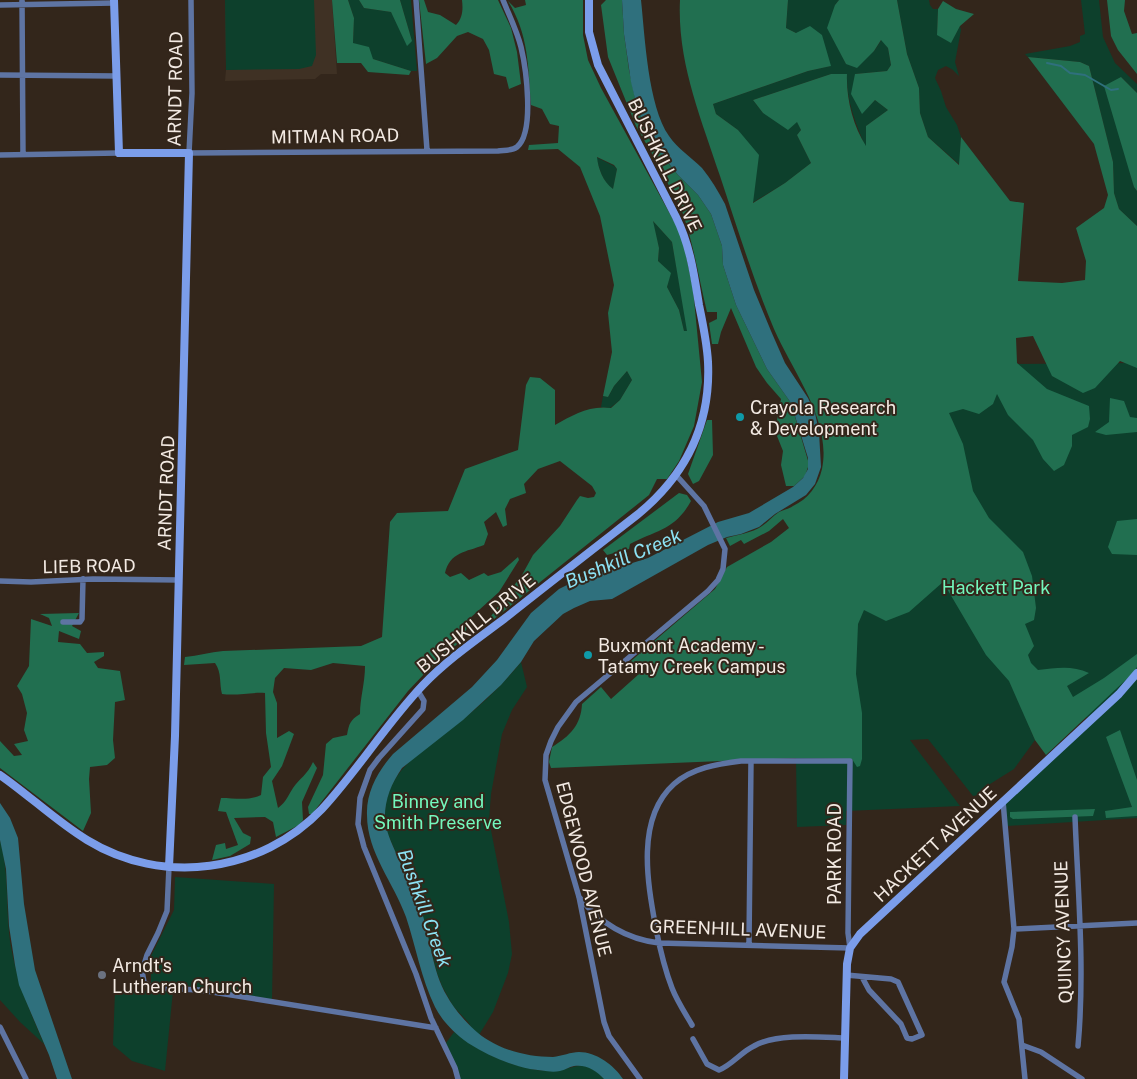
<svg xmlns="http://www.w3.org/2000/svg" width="1137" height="1079" font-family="'Public Sans',sans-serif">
  <rect width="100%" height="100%" fill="#33261b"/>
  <path fill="#3f3124" d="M225,0h107l5,74h-16l-6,5 -90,2 1,-11z"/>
  <path fill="#0d402c" d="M225,0h89l2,55 -4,11 -13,3 -73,1z
    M348,0h11l5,8 27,4 21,29 -12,-41h11l6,71h-6l-38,-12 -20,-16 1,-25z
    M788,0h51l-4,5 3,42 8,17 28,-13 8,-12 6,9 3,17 -4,6 -32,3 7,39 13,-13 13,10 -22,16v22c-10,-24 -20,-47 -19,-74h-16l-78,26 10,13 34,8 4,9 -4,5 14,28 -26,20 -33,20 3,-21 -17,-52 -22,-16 -3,-10 95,-33 22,-5 -34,-33 -10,-5z
    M897,0h32l1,5 3,4h5l-1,25 14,8 9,-16 1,4 -6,32 4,14 -6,-6 -7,-4 -8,4 -3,8 6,13 5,16 11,18 4,12 -1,28 -32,-28 -8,-24 -1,-25 -12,-34z
    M1081,0h18l4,37 12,26 22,21v9l-16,-16 13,110 3,4v35l-18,-17 -5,-16 -1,-31 -24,-96 -9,-4 -52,-5 -3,-3 45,-8 10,-4v-6l5,-2z
    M596,157l18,9 3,3 -4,21c-10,-8 -14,-21 -17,-33z
    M652,220l20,22 16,89h-4l-5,-21 -12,-23 3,-14 -12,-12 1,-13z
    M1137,363v455l-130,8 -4,-25 87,-81 -4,-4 -57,10 6,14 -21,29 -24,15 -8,10 -9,2 -45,-57 -18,1 50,66 -114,5v14l-49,2 -1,-69 56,1 1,3 -1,-16 10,-318 144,-64z
    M627,371l5,9 -12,20 -10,8 -9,-1 2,-11 5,1 6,-11z
    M521,662l6,25 -15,23 -10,24 -11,60 -2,26 20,102 3,32 -4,19 -15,39 -14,23 -6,-5 -5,-8 -15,-16 -11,-20 -5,-13 -16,-62 -34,-79c-12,-58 36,-81 75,-112 22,-17 42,-37 59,-58z
    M0,840c10,35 5,71 11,107 6,34 19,65 33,97l-24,-22 -20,-22z
    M175,877l99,7 -2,116 -83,-14 -38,-2v-28l23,-46z
    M115,991h58l-8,80 -33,-10 -19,-16z
    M454,1032c24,18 44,29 73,36 7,2 16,3 24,3 22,0 33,-16 53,8h-144l-14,-36z"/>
  <path fill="#216f50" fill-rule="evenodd" d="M332,0h16l6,18 -1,25 16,4 4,12 38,12 -2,4 -41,-3 -7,-9h-24z
    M359,0h41l12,41 -5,5 -16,-34 -27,-4z
    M419,0h5l4,12 12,3 16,10c7,-7 7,-16 6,-25h36l13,28 6,24 4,32 -12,5 -3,-12 -12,-3 -5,-24 -6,-11 -15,-7 -11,4 -20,22 -11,6z
    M525,0h58v35l5,25 13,28 81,148 11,53 9,93 -8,44 -15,35 -12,18h-10l-8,16 -155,124 -3,-3 31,-41 11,-20 27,-29 17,-26 3,-4 8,2 6,-1 2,-4 -4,-7 -32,-25 -22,8 -14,15 2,9 -16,6 -5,10 2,16 -4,2 -7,-15 -12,10 4,12 -4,11c-18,7 -34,7 -39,28l5,4 11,-4 8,7 15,-7 4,3 13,-4 17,-15 1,3 -20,32 -30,27 -5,19 -38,34 -18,19 -96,123h-3l-1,-7 15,-32 3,-31 7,-6 14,-3c2,-11 3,-15 13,-21 0,-16 5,-31 5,-48l-32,-3 -22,7 -27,-2 -9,10 -2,14 4,11v35l12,-7 5,3 -12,32 -10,15 6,27c9,-7 9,-11 15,-20 7,-10 14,-13 20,-26l4,6 -15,34 1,18 -4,5 -23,12 -3,-15 -8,-5 -31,1 9,15 8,4 -1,7 -20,12 -18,4 4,-15 9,-2 1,6 12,-4 -12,-33 -8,-1 3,-13c14,0 28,3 40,-3l2,-18 8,-10 -5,-34 -1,-40c-14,-1 -28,3 -43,1 -3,-11 0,-21 -7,-31l-31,2 1,-8c13,-1 25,-5 38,-6l138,-5 21,-9 8,-115 7,-9 51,-2 17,-42 53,-19 8,-65 4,-8 10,1 15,12v35c18,-10 34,-20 56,-17l9,-8 12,-20 -5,-9 -13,15 -6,11 -5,-1 9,-44 -4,-39 6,-28 -14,-69 -20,-49 -22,-18 -30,1 1,-5 29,-2 1,-17 -9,-2 -8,-15 -11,-4c-3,-38 -2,-70 -23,-104l7,7 11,-3zM597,157l17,8 3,4 -4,20c-10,-7 -15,-21 -16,-32zM653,221l19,21 15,89h-3l-5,-21 -12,-23 4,-14 -13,-12 1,-13z
    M606,0h16l2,34 5,36 8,37 9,22 18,29 14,17 20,20 13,19 11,32 1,19 13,40 31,64 24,34 18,61 -4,12 -11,10h-8l-5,-21 2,-14 -8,-20 6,-32 -14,-16 -11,-16 -25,-59 -10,24 -3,12h-6l-3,-21 8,-4v-7h-10c-8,-33 -13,-66 -24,-98 -6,-18 -19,-31 -21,-50l-7,-5 -19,-33 -28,-69 -7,-52z
    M680,0h108l-2,28 10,5 14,-7 12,9 9,31 -23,5 -95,33 3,10 22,16 21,25 -6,48 32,-20 26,-20 -14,-28 4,-5 -4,-8 -9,8 -25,-17 -10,-13 78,-26h16c-1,24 6,52 19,72v-20l22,-16 -13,-10 -13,14 -11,-20 4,-20 32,-3 4,-6 -3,-17 -7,-8 -7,11 -17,17 -11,-4 -19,-36 8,-23 4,-5h58l10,54 12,34 1,25 8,24 31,28 2,-28 49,64 14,2 -6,78 44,2 23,-3 1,-19 -10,-33 28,-20 4,-13 -14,-51 -66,-87 52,5 9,4 24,96 1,31 5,16 18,17v142l-17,-7 -25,27 -12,5 -31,-17 -19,-40 -17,2 1,25 30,26 42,17 1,13 -2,8 -16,8v11l-8,19 -10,6 -11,-12 -10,-19 -25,-25 -11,-21 -4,10 -14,10 -16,-5 -14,4 14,31 10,47 16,27 34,34 9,24 4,32 -2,12 -9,4 9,22 -6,9 3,8 7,7c18,-2 34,-5 51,3l-22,13 6,11 31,-19 33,-24v13l-4,6 -87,82 -11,-15 -26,-59 -23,-26 -43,-73 -34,30 -23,9 -22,-11 -6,14 -2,50 6,39v46l-2,7 -3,1 -5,-8 -56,-1 -245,10 -2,-6 3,-15c18,-11 29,-22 30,-43l19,-17 10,12 28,-25 -8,-13 84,-72 12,-22 44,-25 18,-14 -6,-9 -14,12 -25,13 -3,-4 -11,6 -4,-8c11,-3 26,-5 36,-12 6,-4 11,-10 17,-14 4,-2 10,-3 14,-6 15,-7 25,-20 29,-37 10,-49 -30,-98 -48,-140 -21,-50 -37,-102 -54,-153 -19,-58 -43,-114 -40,-176z
    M1107,0h18l-1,11 8,23 5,-1v41l-19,-24 -7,-14z
    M943,1l13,8 18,5 -14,12 -9,17 -14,-8 1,-26z
    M1121,77l16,16v98l-3,-4 -30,-101z
    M1110,398l14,3 6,16 7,1v14l-31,3 -11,-3 14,-10z
    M707,420h5l1,35 -14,26 -6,3 -5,-10z
    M679,493l8,2 4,6c-16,29 -34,29 -61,43l-1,5 -22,6 -4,-5z
    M1137,519v36l-25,-1 -4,-7 9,-26z
    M79,613l-7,13 9,5 -2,8 -20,-8 -1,11 22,2 7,9 17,-1v4l-10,6 4,6 22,3 5,29 -10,2 -2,38 2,18 -8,7 -17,2 -1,12 2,34 -8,18 -83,-63v-27l14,15 8,-1 -8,-11 14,-3 -4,-11 3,-17 -5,-19 -5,-8 12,-20 2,-47 21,7 -3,-8 -9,-4z
    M1120,730l17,50v36l-31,2 -1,-7 27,-4 -26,-70z
    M1095,809l-2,7 -80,3 -3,-2v-5z"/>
  <path fill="#2f707d" d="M622,0h19c4,37 7,106 28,136 9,13 22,21 33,32 9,11 16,23 23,36l29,86 17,41 14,32 23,35 7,15 4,19 2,35 -6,17 -9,11 -31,19 -16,13 -18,7 -14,3 -19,8 -96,54 -22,2 -16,7 -11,6 -29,27 -13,21 -20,23 -38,35 -61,48c-11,16 -18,33 -17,53 2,14 9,27 14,39 8,18 16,35 23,53 9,27 10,58 25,83 8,15 27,36 41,44 19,12 43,17 65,17 9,-1 18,-5 26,-5 17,0 35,13 44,27h-19c-7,-8 -18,-15 -30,-13 -5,1 -9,4 -14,5 -9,2 -20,-1 -30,-2 -23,-5 -43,-14 -62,-26 -14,-10 -25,-21 -33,-36 -14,-29 -19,-60 -29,-90 -12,-34 -39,-64 -39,-102 -1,-23 11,-44 26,-61l79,-67 25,-27 34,-47 28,-24 40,-20 24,-3 25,-8 70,-36 31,-9 44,-26 10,-9 5,-9v-11l-17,-55 -24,-34 -31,-64 -13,-40 -1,-19 -11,-32 -13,-19 -20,-20 -20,-25 -12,-21 -9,-22 -6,-25 -7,-48z
    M0,803l10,15 8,20 6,66 11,66 37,109h-15l-8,-24 -30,-70 -4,-20 -6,-39 -3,-57 -6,-29z"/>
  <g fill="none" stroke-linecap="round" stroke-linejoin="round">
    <path stroke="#2f707d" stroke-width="2" d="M1047,63l14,3 9,7 15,2 26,15 7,-1"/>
    <path stroke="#5e74a3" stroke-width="5.5" d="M22,0l1,154
      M191,0l1,93 -3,60 309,-2c6,-1 14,0 19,-4 18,-15 9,-79 4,-100 -4,-16 -12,-32 -18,-47
      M416,0l11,150
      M0,5l114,-2
      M0,75l117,1
      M0,155l119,-2
      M0,581l31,1 62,-3 86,1
      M63,622h17l2,-3 1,-40
      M418,691l6,10 -1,8 -44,49 -9,12 -10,28 -2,26 6,23 52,127 15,44 24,50 3,11
      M1003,801l11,128 -2,18 -8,35 15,37 6,60
      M1075,817c3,76 10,153 3,229
      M169,867l-2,44 -9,22 -11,22 -5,16 2,11 4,3 7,3 45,2 236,38
      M579,897c21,26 46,42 80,46l191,5 -2,-15 2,-172h-109c-24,3 -49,7 -67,23 -39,35 -26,101 -18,145 4,20 9,41 16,59 5,13 13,25 20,37
      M1014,929l123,-6
      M749,944l2,-183
      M846,975l45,4 7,3 24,53 -10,4 -5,-1 -6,-14 -32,-34 -7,-13
      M0,1027l26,52
      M693,1039l14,25 12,6c13,-5 22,-18 35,-24 23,-13 65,-9 91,-8
      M1022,1045l19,7 41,27
      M640,1079l-31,-43 -5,-14 -25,-125 -34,-117 1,-25 5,-14 7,-14 18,-25 132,-111 10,-11 5,-11 2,-20 -21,-43 -28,-31"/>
    <path stroke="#7b9dea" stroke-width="8" d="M114,0l5,153h70l-14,583 -6,131
      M0,775c29,20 57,47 87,65 75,46 174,33 235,-31 36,-39 64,-85 101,-124 24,-25 53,-45 81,-66 44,-35 88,-69 133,-104 48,-39 74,-90 71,-153 -1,-19 -5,-38 -9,-57 -5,-31 -9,-60 -23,-88l-78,-152 -9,-33v-32
      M844,1079l3,-115 3,-16 10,-14 259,-240 18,-21"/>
  </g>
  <g fill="#0f9aa8" stroke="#33261b" stroke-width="2">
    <circle cx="740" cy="417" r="5"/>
    <circle cx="588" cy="655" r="5"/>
  </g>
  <circle fill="#6b7280" stroke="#33261b" stroke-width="2" cx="102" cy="975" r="5"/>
  <g text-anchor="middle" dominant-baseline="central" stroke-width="4" stroke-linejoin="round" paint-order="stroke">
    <g font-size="18" fill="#f3eae3" stroke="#33261b">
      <text transform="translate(175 89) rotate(-89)">ARNDT ROAD</text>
      <text transform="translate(335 136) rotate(-1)">MITMAN ROAD</text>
      <text transform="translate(665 165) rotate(64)">BUSHKILL DRIVE</text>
      <text transform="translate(166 493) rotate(-88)">ARNDT ROAD</text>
      <text transform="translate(89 566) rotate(-1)">LIEB ROAD</text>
      <text transform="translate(476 623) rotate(-39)">BUSHKILL DRIVE</text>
      <text transform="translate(935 844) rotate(-43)">HACKETT AVENUE</text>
      <text transform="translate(834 854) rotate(-90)">PARK ROAD</text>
      <text transform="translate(584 869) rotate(76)">EDGEWOOD AVENUE</text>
      <text transform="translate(738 929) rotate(2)">GREENHILL AVENUE</text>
      <text transform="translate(1063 932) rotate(-92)">QUINCY AVENUE</text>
    </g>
    <g font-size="18" fill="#f3eae3" stroke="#33261b" text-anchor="start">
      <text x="750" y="407">Crayola Research<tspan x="750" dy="21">&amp; Development</tspan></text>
      <text x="598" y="645">Buxmont Academy -<tspan x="598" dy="21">Tatamy Creek Campus</tspan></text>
      <text x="112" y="965">Arndt's<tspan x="112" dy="21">Lutheran Church</tspan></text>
    </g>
    <g font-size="18" fill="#73f8bd" stroke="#33261b">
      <text x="996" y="587">Hackett Park</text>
      <text x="438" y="801">Binney and<tspan x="438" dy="21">Smith Preserve</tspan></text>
    </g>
    <g font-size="19" font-style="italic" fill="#8ce2f4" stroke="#33261b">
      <text transform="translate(623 558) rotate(-23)">Bushkill Creek</text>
      <text transform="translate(425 908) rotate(70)">Bushkill Creek</text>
    </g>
  </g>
</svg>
